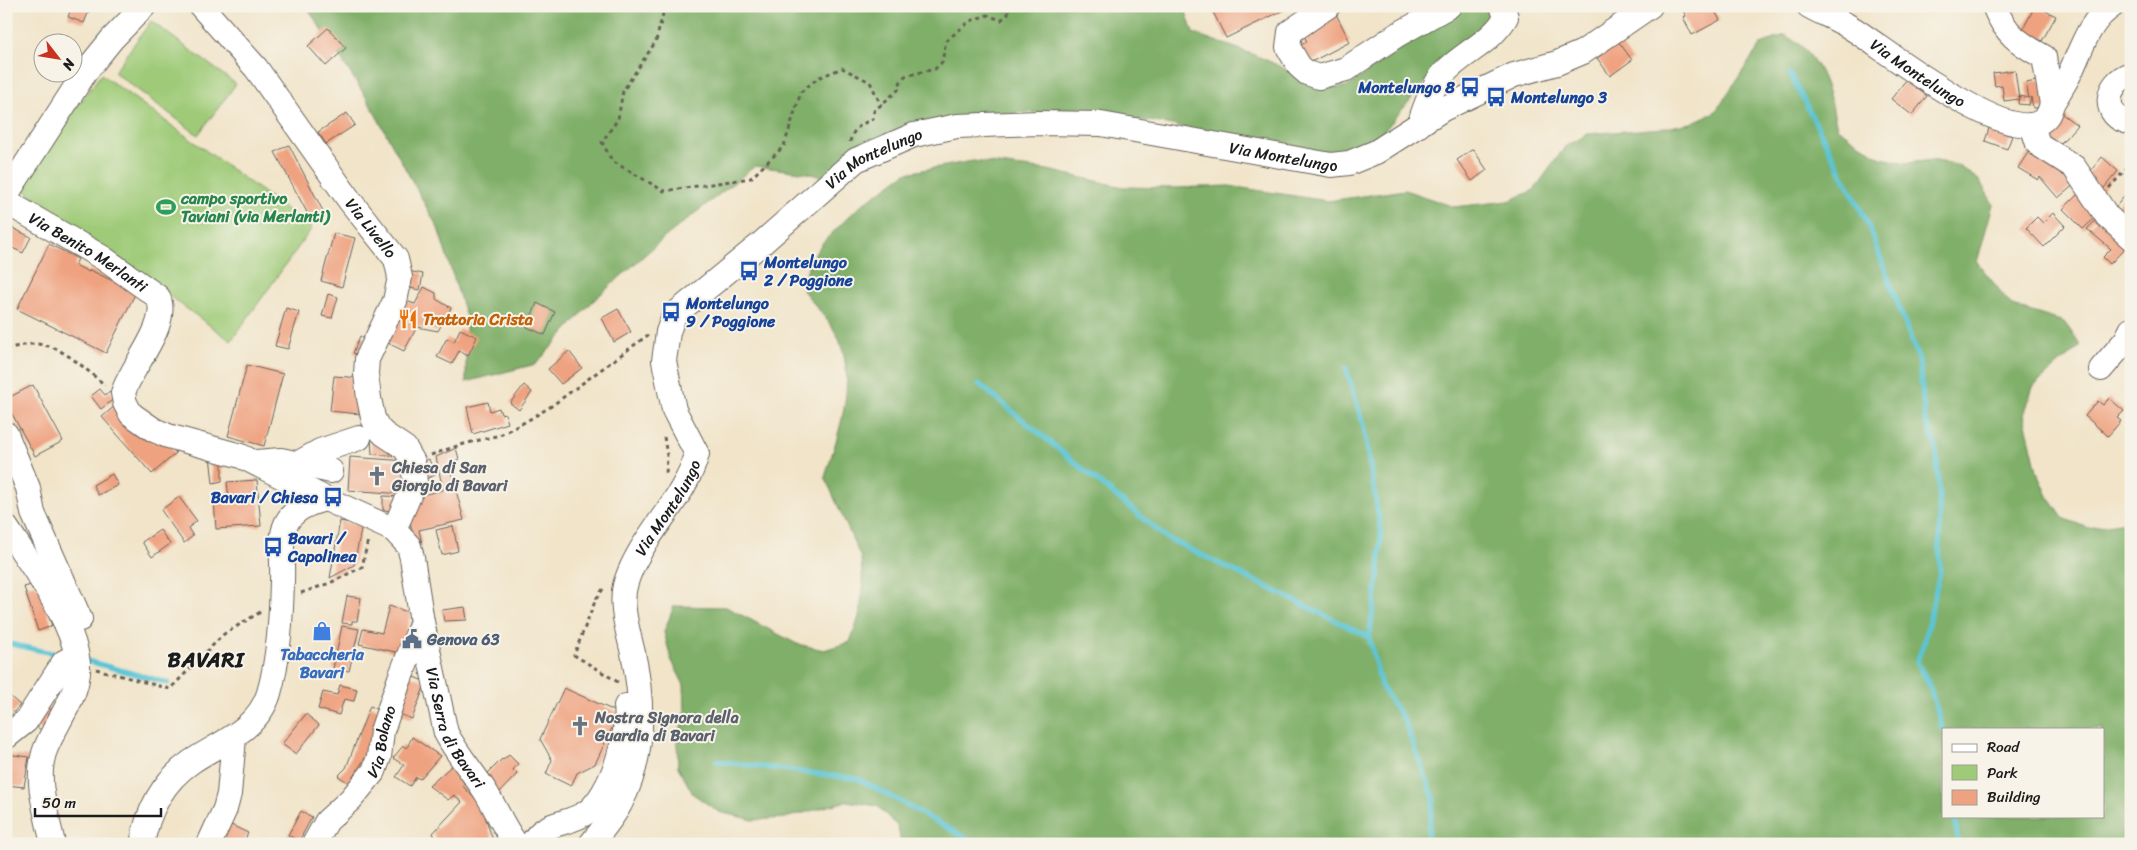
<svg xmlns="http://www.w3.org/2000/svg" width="2137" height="850" font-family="Sriracha,sans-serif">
  <rect width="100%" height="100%" fill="#f7f3e8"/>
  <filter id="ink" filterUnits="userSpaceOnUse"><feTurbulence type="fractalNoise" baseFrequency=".02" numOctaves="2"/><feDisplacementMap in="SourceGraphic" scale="10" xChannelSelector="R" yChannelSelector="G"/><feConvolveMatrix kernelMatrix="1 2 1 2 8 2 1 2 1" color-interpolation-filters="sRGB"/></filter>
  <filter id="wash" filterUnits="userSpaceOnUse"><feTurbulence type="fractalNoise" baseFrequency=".0096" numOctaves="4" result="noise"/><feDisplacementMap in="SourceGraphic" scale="20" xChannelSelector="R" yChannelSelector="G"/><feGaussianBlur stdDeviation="1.12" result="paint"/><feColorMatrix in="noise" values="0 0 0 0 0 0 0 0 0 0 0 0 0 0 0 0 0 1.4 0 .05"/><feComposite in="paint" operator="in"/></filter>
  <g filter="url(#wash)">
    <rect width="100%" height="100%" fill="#f1e4c9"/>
    <path fill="#9fcb78" stroke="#5e744a" d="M151,21l85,63 -38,51 -84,-63z
      M101,74l211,154 -81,113 -212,-155z"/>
    <path fill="#7faf68" stroke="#4e6642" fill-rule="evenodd" d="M306,6h891l-11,6 7,21c26,10 55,18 80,30 29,14 42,30 76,23l87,-64 30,-16h17l9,10 -4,11 -65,58 -49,58 -27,14 -197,-36 -119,-9 -77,6 -132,59 -14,-4 -53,-7 -90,71 -72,64 -57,63 -70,18v-65l-28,-89 -72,-131z
      M1785,35c7,5 17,10 22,17 19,22 24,49 30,76l44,30 26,5 25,-3 25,5 22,15 14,24 -16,58 35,44 52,16 17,23 -48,42 -9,28 13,56 11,25 15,22 25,10 43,-7v323h-1230l-3,-17 -21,-21 -30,-5 -62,17 -32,2 -34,-8 -26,-18 -15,-27 -1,-27 8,-26 -1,-29 -13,-26 -7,-27 10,-26 52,1 71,37 27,6 26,-8 9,-25 4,-29 -2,-30 -36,-81c14,-46 32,-91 14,-138 -5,-13 -27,-37 -36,-49l6,-28 15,-21 37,-36 45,-32 67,-12 75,9 75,17 50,1 56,-2 99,15 77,-11 49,17 55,-6 25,-11 31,-43 23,-13 76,-6 27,-5 24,-11 46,-68zM1943,729h160v87h-160z"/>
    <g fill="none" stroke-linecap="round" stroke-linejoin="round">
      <path stroke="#5ac5d5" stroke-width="5" d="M1790,74l77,148 52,138 6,60 11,27 3,41 1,84 -15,67 -8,23 12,22 14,46
        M1346,368l17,56 18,107 -2,41 -10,65 12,49 23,34 30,79 -8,45
        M979,384l188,154 202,99
        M6,643l55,12
        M84,660l84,23
        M716,761l143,18 118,65
        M1955,816l3,28"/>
    </g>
    <g id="blocks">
      <path fill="#efa280" d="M72,6h19l-7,17 -16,-6z
        M1215,6h77l-66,32 -15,-30z
        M1680,6h32l8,14 -28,15 -9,-18 3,-1z
        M2035,6l21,10 -14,25 -20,-10z
        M1336,14l14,28 -45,23 -9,-18 11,-5 -4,-9z
        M328,28l18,20 -20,18 -18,-20z
        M1619,42l13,18 -22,16 -13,-18z
        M2015,70l4,29 -15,2 -2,-16 -7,1 -2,-13z
        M1906,80l21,16 -15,19 -21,-16z
        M2041,80l5,28h-13l-2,-11 -2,8 -11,-1 1,-8 10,2 -3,-15z
        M2054,108l23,17 -23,26 -17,-13z
        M347,113l8,12 -29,19 -8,-12z
        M1989,128l23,8 -5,13 -22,-8z
        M289,145l35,68 -13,7 -36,-68z
        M1473,149l14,21 -15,11 -15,-21z
        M2029,151l13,11 6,-6 33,23 -23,19 -18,-21 -2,3 -20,-12z
        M2102,157l16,14 -18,22 -16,-14z
        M2131,188l-1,21 1,28 -22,-22z
        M2078,194l20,21 -15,14 -20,-20z
        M2053,213l12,13 -21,21 -18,-19 11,-11 6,6z
        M2097,219l34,23 -21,22 -7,-7 8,-8 -24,-20z
        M6,225l25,12 -8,16 -17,-8z
        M334,233l21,5 -13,49 -21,-6z
        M49,244l29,15 -3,6 14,7 1,-2 46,22 -30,61 -89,-44z
        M408,271l15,3 -3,16 -15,-3z
        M424,287l12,6v6l15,9 -13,23 -21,-4 -13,24 -18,-9 20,-41 9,3z
        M328,294l10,3 -6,21 -10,-2z
        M537,303l18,9 -10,23 -18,-8z
        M286,308l13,4 -11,37 -13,-3z
        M618,309l13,23 -17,10 -12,-24z
        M460,329l17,8 -9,19 -9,-5 -7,13 -15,-7 10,-19 7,4z
        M360,336l12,6 -8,15 -11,-4z
        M569,351l13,17 -21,16 -13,-15z
        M247,365l36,9 -19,72 -36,-10z
        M334,376l29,2 -4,36 -29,-3z
        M33,385l30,56 -28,15 -29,-53v-4z
        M524,385l8,7 -13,18 -9,-7z
        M100,389l5,6 5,-4 5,7 -14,11 -10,-13z
        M2109,398l15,13 -7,7 4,3 -13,15 -23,-20 13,-15 5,4z
        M488,402l2,9 9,-3 2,6 4,-1 3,10 -35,11 -6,-27z
        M118,403l35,40 9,-7 14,17 -24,21 -50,-57z
        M371,438h17l14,18 -30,-2z
        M456,448l3,11 -10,5 15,56 -45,10 3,14 -7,2 -8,-40 6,-9 30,-7 -7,-33z
        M210,456l12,4v21l-9,2z
        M350,457l57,4 -3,33 -56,-4z
        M429,459l6,16 -12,5 -6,-16z
        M112,474l6,11 -20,10 -5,-10z
        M257,480l4,46 -45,3 -2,-29 15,-2 -2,-16z
        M383,496l22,1 -7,15 -15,-2z
        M179,497l18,24 -9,7 5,8 -9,7 -23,-33z
        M340,521l22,4 -8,40 -24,13z
        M453,526l5,25 -16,4 -6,-25z
        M160,530l10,14 -18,13 -10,-15z
        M35,584l6,8 11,34 -14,5 -14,-44z
        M347,596l14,2 -4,23h-5v3l-10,-1z
        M389,606l22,7 -11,40 -41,-9 4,-15 19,4z
        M465,607l2,13 -23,1 -2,-11z
        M342,626l17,3 -10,42 -16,-2z
        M404,673l22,9 -14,37 -22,-9z
        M340,685l17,4 -3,12 -10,-2 -5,16 -21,-6 5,-17 14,3z
        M564,688l55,25 -24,51 -18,9 -6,13 -25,-12 6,-14 -12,-21z
        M6,693l14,12 -14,16z
        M370,706l15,6 -8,14 -10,29 -18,28 -11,-7 8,-8z
        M45,707l9,5 -11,19 -8,-5z
        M306,714l13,11 -23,29 -14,-10z
        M412,737l28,19 -20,23 -4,-2 -6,9 -14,-9 8,-12 -11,-7 10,-12 4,2z
        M6,754l23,3 -5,30 -18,-2z
        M509,755l9,9 -5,6 4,4 -19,20 -14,-17 18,-18 1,1z
        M457,761l13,18 -8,6 11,12 5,-3 16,50h-56l-5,-11 29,-31 -8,-7 -6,5 -19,-14z
        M301,811l11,6 -13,24 -11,-6z
        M225,822l23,11 -5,11h-28z"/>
    </g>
  </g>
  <g filter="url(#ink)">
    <use href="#blocks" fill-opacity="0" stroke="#676259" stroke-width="1"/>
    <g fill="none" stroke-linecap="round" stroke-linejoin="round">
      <defs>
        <g id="minor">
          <path id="s1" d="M144,6l-32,33 -26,32 -78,121v8l7,7 88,51 55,39c13,27 -27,69 -35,96l2,10 6,11 23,16 14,6 73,20 85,43 68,31 15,16 3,12 10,64 24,111c11,21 26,38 39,58 11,17 18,36 31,53"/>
          <path id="s2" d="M201,6l55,62 94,133 46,58 4,18 -5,24 -28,58 -1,15 3,24 4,20 5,10 6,6 21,14 8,14 2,20 -21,48"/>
          <path d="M1328,6l-38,26 -2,15 11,19 8,7 12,4 27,-8 51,-34 52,-29"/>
          <path id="s3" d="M1809,6c14,8 30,14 44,23 30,18 164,127 194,87 3,-4 4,-10 6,-14 6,-10 12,-19 17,-29 12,-25 18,-51 42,-67"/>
          <path d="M1994,6c11,27 24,37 50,51l8,47"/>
          <path d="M2131,74c-27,8 -30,45 0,48"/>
          <path d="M1419,125c6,-18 13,-39 26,-53 19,-20 47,-30 61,-55l-4,-11"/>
          <path d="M2032,125l6,19 36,23 33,49 24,22"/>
          <path d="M2101,369l25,-29 5,-10"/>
          <path d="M6,434l22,54 5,25 47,106"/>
          <path d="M256,462l25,-2 50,11"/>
          <path d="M297,464l23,-13 39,-13"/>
          <path d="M6,527c23,35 75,103 72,145 -2,29 -25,54 -34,81 -9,29 3,62 9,91"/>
          <path d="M6,737l20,-16 38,-59 4,-2 10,4"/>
          <path d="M142,844c6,-34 20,-62 49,-82 28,-19 67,-32 78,-69 10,-35 12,-75 13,-112 1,-18 -3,-41 4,-57 7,-15 26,-22 40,-25"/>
          <path d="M209,844l16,-35 4,-15 5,-56"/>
          <path id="s4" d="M314,844l13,-23 24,-22 23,-28 5,-14 3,-26 18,-53 22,-56"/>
          <path d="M532,844c11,-24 36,-18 55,-32 23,-16 43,-78 39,-106"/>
          <path id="s5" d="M591,844c10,-13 22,-26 29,-40 25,-47 24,-100 13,-151 -5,-22 -14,-49 -7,-71 15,-47 59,-82 71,-128l-23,-44 -10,-49 4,-29 6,-17 88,-72 94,-83 58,-25 43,-9 82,-3 62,1 230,41 18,-2 27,-11 67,-43 71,-34 43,-12 26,-11 67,-46"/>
        </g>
      </defs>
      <use href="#minor" stroke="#676259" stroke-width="26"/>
      <path stroke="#676259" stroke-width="3" stroke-dasharray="4 4" stroke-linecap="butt" d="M665,6l-9,35 -33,50 -5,28 -16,23 10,19 52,30 87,-13 33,-32 17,-54 17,-14 24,-10 28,14 11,23
        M850,142c3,-14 11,-18 23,-23l1,-8 24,-21 3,-9 4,-5 30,-7 7,-7 4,-21 24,-20 17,-6 14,5 7,-6 -1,-8
        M2109,188l22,-24
        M6,349c9,-2 19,-5 28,-5 26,-1 52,26 71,41
        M664,437l3,19 -1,19
        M431,455l29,-10 40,-10 25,-13 25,-15 98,-72
        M603,589l-7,10 -22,56 44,27
        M301,593l29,-10 32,-16 6,-27
        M96,669l74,20 54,-55 38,-23"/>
      <use href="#minor" stroke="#fff" stroke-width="24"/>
    </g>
  </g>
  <defs>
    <symbol id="bus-bare" viewBox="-9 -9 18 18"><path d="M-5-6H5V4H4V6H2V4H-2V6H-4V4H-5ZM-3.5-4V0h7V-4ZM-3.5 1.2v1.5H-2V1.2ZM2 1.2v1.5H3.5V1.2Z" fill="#1a4fb4" stroke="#f7f3e8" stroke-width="2.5" paint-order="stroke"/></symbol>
    <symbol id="stadium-bare" viewBox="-9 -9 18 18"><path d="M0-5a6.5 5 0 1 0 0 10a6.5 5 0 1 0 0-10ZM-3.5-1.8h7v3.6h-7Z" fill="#2e9e5b" stroke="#f7f3e8" stroke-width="2.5" paint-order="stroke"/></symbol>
    <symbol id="restaurant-bare" viewBox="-9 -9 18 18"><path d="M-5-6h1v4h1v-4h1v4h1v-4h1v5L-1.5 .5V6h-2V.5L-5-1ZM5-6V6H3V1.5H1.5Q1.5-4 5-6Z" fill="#e8710a" stroke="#f7f3e8" stroke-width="2.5" paint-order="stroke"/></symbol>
    <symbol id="church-bare" viewBox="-9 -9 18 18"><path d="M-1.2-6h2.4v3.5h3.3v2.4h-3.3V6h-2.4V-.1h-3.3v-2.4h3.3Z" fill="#6b7280" stroke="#f7f3e8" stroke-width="2.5" paint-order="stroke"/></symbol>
    <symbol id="shop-bare" viewBox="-9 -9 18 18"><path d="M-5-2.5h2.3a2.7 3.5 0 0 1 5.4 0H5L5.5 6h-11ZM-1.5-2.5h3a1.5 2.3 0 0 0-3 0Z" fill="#3f7fe0" stroke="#f7f3e8" stroke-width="2.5" paint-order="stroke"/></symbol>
    <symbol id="civic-bare" viewBox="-9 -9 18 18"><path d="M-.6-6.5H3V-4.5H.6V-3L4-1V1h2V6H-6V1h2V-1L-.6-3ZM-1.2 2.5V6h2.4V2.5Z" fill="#5c6f8a" stroke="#f7f3e8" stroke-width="2.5" paint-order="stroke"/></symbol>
  </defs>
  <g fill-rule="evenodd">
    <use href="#bus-bare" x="1456" y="73" width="28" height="28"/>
    <use href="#bus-bare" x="1482" y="83" width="28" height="28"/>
    <use href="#stadium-bare" x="152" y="193" width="28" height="28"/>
    <use href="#bus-bare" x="735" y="257" width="28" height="28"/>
    <use href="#bus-bare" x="657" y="298" width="28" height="28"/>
    <use href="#restaurant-bare" x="394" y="305" width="28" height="28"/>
    <use href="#church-bare" x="363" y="462" width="28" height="28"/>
    <use href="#bus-bare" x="319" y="483" width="28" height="28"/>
    <use href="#bus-bare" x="259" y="533" width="28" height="28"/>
    <use href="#shop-bare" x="308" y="617" width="28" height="28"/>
    <use href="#civic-bare" x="398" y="625" width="28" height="28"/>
    <use href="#church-bare" x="566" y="712" width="28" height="28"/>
  </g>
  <g text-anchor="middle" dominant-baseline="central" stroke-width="4" stroke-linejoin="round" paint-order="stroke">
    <g font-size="16" fill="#1c1c1c" stroke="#f7f3e8">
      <text stroke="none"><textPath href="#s3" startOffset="128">Via Montelungo</textPath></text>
      <text stroke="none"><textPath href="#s5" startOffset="1246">Via Montelungo</textPath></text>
      <text stroke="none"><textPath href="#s5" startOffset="826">Via Montelungo</textPath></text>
      <text stroke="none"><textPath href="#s2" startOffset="280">Via Livello</textPath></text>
      <text stroke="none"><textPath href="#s1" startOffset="335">Via Benito Merlanti</textPath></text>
      <text stroke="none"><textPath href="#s5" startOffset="362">Via Montelungo</textPath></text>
      <text stroke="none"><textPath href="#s1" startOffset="1046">Via Serra di Bavari</textPath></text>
      <text stroke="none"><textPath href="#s4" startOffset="126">Via Bolano</textPath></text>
    </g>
    <g font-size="16" font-weight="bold" fill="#164399" stroke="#f7f3e8" text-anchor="start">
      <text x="1455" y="87" text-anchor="end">Montelungo 8</text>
      <text x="1511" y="97">Montelungo 3</text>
      <text x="764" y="262">Montelungo<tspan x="764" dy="18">2 / Poggione</tspan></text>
      <text x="686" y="303">Montelungo<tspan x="686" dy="18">9 / Poggione</tspan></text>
      <text x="318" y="497" text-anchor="end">Bavari / Chiesa</text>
      <text x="288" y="538">Bavari /<tspan x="288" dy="18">Capolinea</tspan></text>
    </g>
    <g font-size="16" font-weight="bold" fill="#27864d" stroke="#f7f3e8" text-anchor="start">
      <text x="181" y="198">campo sportivo<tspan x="181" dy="18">Taviani (via Merlanti)</tspan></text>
    </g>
    <g font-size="16" font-weight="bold" fill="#c56008" stroke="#f7f3e8" text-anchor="start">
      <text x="423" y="319">Trattoria Crista</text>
    </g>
    <g font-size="16" font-weight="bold" fill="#5b616d" stroke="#f7f3e8" text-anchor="start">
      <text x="392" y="467">Chiesa di San<tspan x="392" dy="18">Giorgio di Bavari</tspan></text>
      <text x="595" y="717">Nostra Signora della<tspan x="595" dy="18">Guardia di Bavari</tspan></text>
    </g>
    <g font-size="16" font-weight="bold" fill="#4e5e75" stroke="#f7f3e8" text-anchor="start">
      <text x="427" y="639">Genova 63</text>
    </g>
    <g font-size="16" font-weight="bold" fill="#366cbe" stroke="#f7f3e8">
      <text x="322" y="654">Tabaccheria<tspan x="322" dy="18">Bavari</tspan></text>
    </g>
    <g font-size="21" font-weight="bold" letter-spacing="1" fill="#1c1c1c" stroke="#f7f3e8">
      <text x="206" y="660">BAVARI</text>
    </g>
  </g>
  <rect width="2137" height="850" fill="none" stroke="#f7f3e8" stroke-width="25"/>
  <rect x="1942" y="728" width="162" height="90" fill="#f7f3e8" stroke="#9f9d96"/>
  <rect x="1952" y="744" width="25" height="8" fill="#ffffff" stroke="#9f9d96"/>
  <text x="1987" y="752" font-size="15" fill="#1c1c1c">Road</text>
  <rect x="1952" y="765" width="25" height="15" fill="#9fcb78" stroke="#9f9d96"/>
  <text x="1987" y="778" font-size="15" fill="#1c1c1c">Park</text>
  <rect x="1952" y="790" width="25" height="15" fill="#efa280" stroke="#9f9d96"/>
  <text x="1987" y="802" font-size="15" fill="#1c1c1c">Building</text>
  <g transform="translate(58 58) rotate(121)"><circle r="24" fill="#f7f3e8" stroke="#9f9d96"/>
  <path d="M0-4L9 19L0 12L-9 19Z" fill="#c8321e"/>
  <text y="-8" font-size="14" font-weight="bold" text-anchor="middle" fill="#1c1c1c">N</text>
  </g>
  <path d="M35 808v8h126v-8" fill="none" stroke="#1c1c1c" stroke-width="2.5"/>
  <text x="42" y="808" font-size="15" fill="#1c1c1c" stroke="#f7f3e8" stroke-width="4" paint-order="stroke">50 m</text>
</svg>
